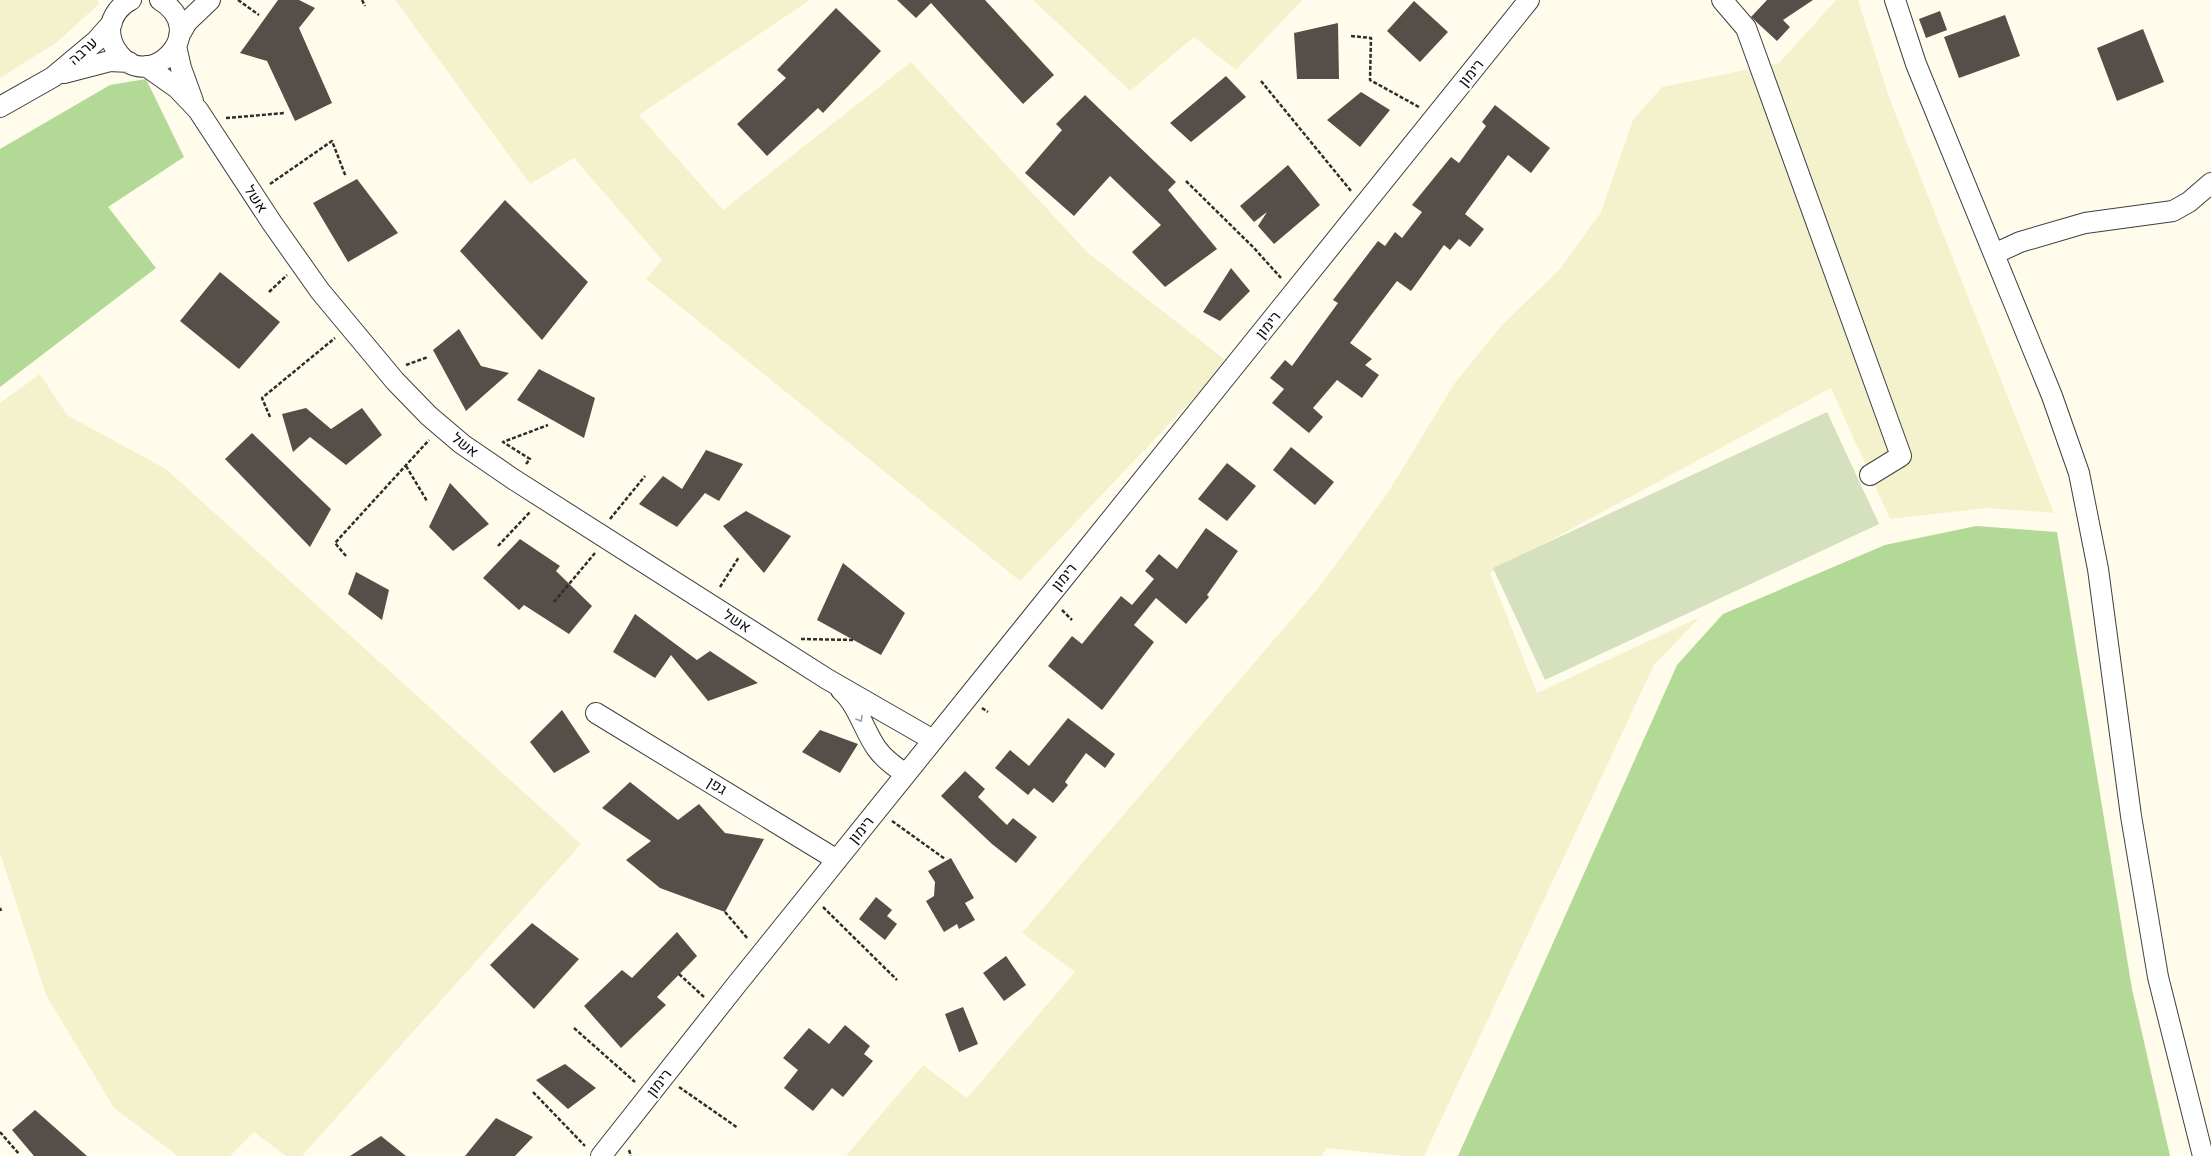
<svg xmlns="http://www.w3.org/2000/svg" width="2211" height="1156" font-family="'Zilla Slab',Heebo,serif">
  <rect width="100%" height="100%" fill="#fffcec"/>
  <path fill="#f4f2cd" d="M0,0h97l2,4 -43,39 -56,35z
    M395,0h415l-171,115 84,95 188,-148 176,190 141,110 -208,219 -374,-302 16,-19 -88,-102 -44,26z
    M1033,0h269l-66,70 -42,-33 -64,54z
    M1836,0h22l32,100 164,413 -67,-5 -97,11 -59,-131 -341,185 47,120 163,-76 -46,48 -230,491h-19l-78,-8 -6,8h-475l77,-91 44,33 108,-126 -53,-39 298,-347 67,-92 67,-110 48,-59 58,-56 41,-57 32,-92 29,-33 117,-24z
    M40,374l27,41 99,54 415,375 -279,312h-16l-32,-24 -24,24h-52l-64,-48 -68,-113 -46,-142v-450z"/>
  <path fill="#b2d996" d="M146,79l38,78 -76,50 48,61 -156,119v-238l110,-64z
    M1976,526l81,6 75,457 38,167h-712l219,-491 46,-51 162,-69z"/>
  <path fill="#d4e0be" d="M1827,412l52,112 -334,156 -52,-112z"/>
  <path fill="#554e49" d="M278,0h21l16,8 -16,20 33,75 -37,18 -28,-60 -27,-8z
    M897,0h88l69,75 -31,29 -92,-101 -15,15z
    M1767,0h46l-30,20 7,7 -13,14 -26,-24z
    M1414,1l34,31 -28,30 -33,-31z
    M836,8l45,43 -58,62 -5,-5 -51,48 -30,-32 49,-46 -9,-8z
    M1940,11l7,19 -21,8 -7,-19z
    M2005,15l15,41 -61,22 -15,-41z
    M1338,23l1,56h-42l-3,-46z
    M2143,29l21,53 -47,19 -20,-53z
    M1226,76l20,21 -55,45 -21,-19z
    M1361,92l29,18 -30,37 -33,-27z
    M1085,95l91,87 -8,8 49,59 -52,38 -33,-35 29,-27 -51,-49 -36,40 -49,-43 37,-43 -6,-6z
    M1495,105l55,43 -19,25 -23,-18 -43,59 19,15 -14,18 -11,-8 -9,11 -6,-5 -33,46 -14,-10 -47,62 22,16 -7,6 14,10 -17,23 -25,-18 -24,28 10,9 -14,16 -37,-30 12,-14 -14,-11 15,-18 7,6 46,-63 -5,-3 45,-59 7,5 10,-14 7,6 20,-26 -10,-7 39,-48 8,6 27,-37 -4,-4z
    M1288,165l32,40 -46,39 -16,-18 9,-14 -13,10 -14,-16z
    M357,179l41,54 -50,29 -35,-59z
    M505,200l83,82 -46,58 -82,-89z
    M1231,268l19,23 -30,30 -17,-9z
    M220,272l60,50 -41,47 -59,-48z
    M459,329l22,37 28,7 -43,38 -33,-61z
    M539,369l56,29 -11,40 -67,-38z
    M306,408l25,21 31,-21 20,27 -36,30 -36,-28 -17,15 -11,-38z
    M252,433l79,76 -21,38 -85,-88z
    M1291,447l43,35 -19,23 -42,-35z
    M706,450l37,14 -24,37 -14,-8 -28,34 -38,-23 24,-28 19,13z
    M1227,463l29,23 -29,35 -29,-22z
    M450,483l39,41 -36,27 -24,-24z
    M746,511l45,25 -27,37 -41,-47z
    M1206,528l32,23 -31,44 2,2 -23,27 -30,-26 -22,27 20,17 -52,68 -54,-44 24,-30 10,8 39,-48 11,9 22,-26 -9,-8 14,-17 18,15z
    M520,539l40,27 -4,5 36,35 -23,28 -45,-29 -5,5 -36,-32z
    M843,563l62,50 -24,42 -64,-35z
    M356,572l33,18 -7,30 -34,-26z
    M635,614l62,46 13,-9 48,32 -50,18 -37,-46 -16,23 -42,-26z
    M562,710l28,42 -36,21 -24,-31z
    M1068,718l47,36 -10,14 -19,-15 -21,29 3,3 -15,18 -19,-15 -6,7 -33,-27 15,-18 19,16z
    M820,730l38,14 -18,29 -38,-21z
    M965,771l20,18 -7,8 29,28 6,-7 24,19 -21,26 -24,-19 -51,-48z
    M630,782l48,38 21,-16 26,29 39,6 -39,73 -65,-24 -34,-28 25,-19 -49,-33z
    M951,858l23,40 -9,5 10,17 -16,9 -2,-5 -13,8 -18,-31 8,-5 1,-14 -7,-11z
    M876,897l16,13 -5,6 10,8 -12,16 -26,-21z
    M532,923l47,36 -45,50 -44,-44z
    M677,932l20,24 -40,41 9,8 -45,43 -37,-42 38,-36 10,8z
    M1006,956l20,29 -22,16 -21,-28z
    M963,1007l15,37 -19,8 -14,-38z
    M845,1025l25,21 -6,8 9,7 -30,36 -11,-9 -19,23 -29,-23 14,-18 -15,-12 26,-30 20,16z
    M565,1064l31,24 -28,21 -32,-29z
    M35,1110l52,46h-53l-22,-26z
    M496,1118l37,19 -18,19h-50z
    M381,1136l25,20h-56z"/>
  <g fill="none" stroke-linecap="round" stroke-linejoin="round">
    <defs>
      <path id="minor" d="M131,0c-11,5 -19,16 -21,29 0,9 3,18 9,25 30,39 93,-22 41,-54
        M1722,0l24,28 155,428 -31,19
        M1895,0l21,64 136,332 27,77 19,96 33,247 27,161 45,179
        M179,36l8,-14 23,-22
        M176,46l5,22 12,33
        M146,66l31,22 21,22 74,113 48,68 75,90 34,35 33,28 51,35 314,200 106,61
        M64,73l46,-12 19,1
        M0,107l53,-30 43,-36 16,-18
        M1994,254l26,-12 65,-19 88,-12 16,-9 22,-19
        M841,690c17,15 23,41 36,59 8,11 18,18 29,25
        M596,713l241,147
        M601,1156l136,-172 792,-984"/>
    </defs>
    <use href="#minor" stroke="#3f3f3f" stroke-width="22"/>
    <path stroke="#2e2e2e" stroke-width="2.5" stroke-dasharray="4 2" stroke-linecap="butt" d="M238,0l21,15
      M362,0l3,6
      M1351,36l20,2 -1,42 49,27
      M1261,81l90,110
      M226,118l59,-5
      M1186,181l68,67 27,30
      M270,184l62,-43 14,36
      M269,292l18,-17
      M406,365l22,-8
      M270,417l-8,-19 73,-60
      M526,464l4,-5 -27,-17 45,-17
      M406,466l21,35
      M610,519l35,-43
      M498,546l32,-34
      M346,556l-11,-13 94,-103
      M720,587l19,-30
      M554,602l41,-49
      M1062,610l10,10
      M801,639l53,1
      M982,708l6,4
      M892,821l53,38
      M823,907l74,73
      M0,908l1,3
      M725,912l23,27
      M679,974l25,23
      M574,1028l61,54
      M679,1087l59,41
      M533,1092l52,54
      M0,1132l19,22
      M629,1150l2,6"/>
    <use href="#minor" stroke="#fff" stroke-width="20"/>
  </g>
  <defs><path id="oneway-chevron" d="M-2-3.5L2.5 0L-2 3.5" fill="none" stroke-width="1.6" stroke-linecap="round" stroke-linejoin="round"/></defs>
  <use stroke="#9e9e9e" href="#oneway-chevron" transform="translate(860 719) rotate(61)"/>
  <g text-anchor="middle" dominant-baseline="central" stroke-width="4" stroke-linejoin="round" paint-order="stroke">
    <g font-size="15" fill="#0c0c0c" stroke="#fff">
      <text transform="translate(83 51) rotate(-42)">ערבה</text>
      <text transform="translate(1471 73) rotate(-51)">רימון</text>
      <text transform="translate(256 199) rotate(57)">אשל</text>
      <text transform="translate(1268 325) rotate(-51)">רימון</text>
      <text transform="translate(465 445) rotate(38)">אשל</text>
      <text transform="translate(1064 577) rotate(-51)">רימון</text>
      <text transform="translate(737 621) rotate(32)">אשל</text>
      <text transform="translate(717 786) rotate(32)">גפן</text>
      <text transform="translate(861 830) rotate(-51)">רימון</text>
      <text transform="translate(659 1083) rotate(-52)">רימון</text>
    </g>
  </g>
</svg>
